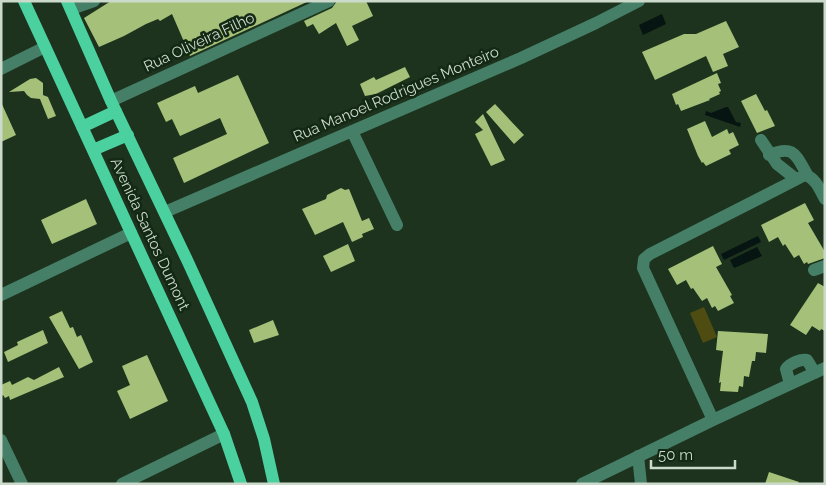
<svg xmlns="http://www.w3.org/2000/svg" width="826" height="485" font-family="Raleway,sans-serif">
  <rect width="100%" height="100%" fill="#1d331e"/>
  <path fill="#4f4c12" d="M704,307l13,30 -14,6 -13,-30z"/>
  <path fill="#061412" d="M662,14l4,10 -23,11 -4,-10z
    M726,107h2l8,15 5,1 -1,4 -35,-12 1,-4 5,2z
    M758,236l3,6 -37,18 -3,-6z
    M757,247l5,9 -28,12 -4,-8z"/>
  <path fill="#a5c179" d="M111,1h198l-119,55 -2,-4 -4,2 -3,-8 4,-2 -13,-30 -12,7 -2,-2 -12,5 -22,12 -25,11 -15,-29z
    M337,1h29l7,15 -21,10 7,14 -12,6 -11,-23 -17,11 -6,-10 -6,3 -3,-6 28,-13z
    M726,21l13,26 -16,7 5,12 -15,6 -7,-16 -51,24 -13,-28 42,-18h12z
    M405,67l5,10 -34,17 -11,2 -5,-12 14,-7 2,3z
    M717,73l4,10 -3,1 3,7 -2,1 1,2 -11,5 1,1 -29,11 -3,-7 -2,1 -4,-11z
    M238,75l31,68 -85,40 -11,-25 54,-24 -7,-16 -40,18 -8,-17 -6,3 -9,-19 38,-17 3,7z
    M36,78l7,5v12l5,2 8,19 -8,3 -8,-20 -9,-1 -4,-3 -3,-4 -15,1 21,-13z
    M756,94l9,17 2,-1 8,16 -18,7 -16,-32z
    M1,102l15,33 -15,7z
    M495,104l29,31 -10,9 -28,-32z
    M483,114l22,46 -14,6 -16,-32 8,-4 -8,-8z
    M705,121l7,16 15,-8 2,5 4,-2 6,13 -10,5 2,4 -25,12 -3,-4 -1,1 -4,-7 -11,-27z
    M341,188l4,2 4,-1 13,32 7,-3 5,11 -12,5 1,3 -11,5 -9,-20 -28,13 -13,-26 24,-10 1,-4z
    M86,199l11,25 -45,20 -11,-24z
    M805,203l9,17 -6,3 17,29v6l-17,6 -1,-2 -3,2 -5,-9 -5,3 -9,-14 -2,2 -5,-9 -9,5 -8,-17z
    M348,244l7,17 -24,11 -8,-16z
    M713,246l9,18 -6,3 16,28 -2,1 4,7 -16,8 -3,-5 -3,2 -5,-10 -5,3 -9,-13 -2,1 -5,-9 -9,5 -9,-16z
    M818,283l7,4v44l-4,-2 -1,2 -8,-5 -6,9 -16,-10z
    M62,311l8,17 3,-1 4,10 4,-2 12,27 -14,7 -30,-52z
    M273,320l6,15 -25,8 -5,-13z
    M43,330l5,13 -40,19 -4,-10 14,-7 -1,-3z
    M718,331l50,3 -2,19 -10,-1 -1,9h-3l-3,16 -5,-1 -1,11 -4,-1 -1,6 -18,-1 1,-9 -2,1 4,-32 -7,-1z
    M147,355l21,46 -38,18 -13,-28 13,-6 -8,-19z
    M59,367l5,10 -54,23 -1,-4 -4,2 -2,-3 -2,1v-11l9,-4 2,4 16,-8 6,3z
    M769,472l30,10 -1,2h-33z"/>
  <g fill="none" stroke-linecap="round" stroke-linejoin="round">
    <path stroke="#457f67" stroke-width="12" d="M71,9l23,-8
      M1,69l44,-22
      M111,101l218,-100
      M352,131l45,94
      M761,140l16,24 19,15
      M769,155c26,-11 27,1 39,21
      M165,212l356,-154 75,-35 43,-22
      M814,270l11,-4
      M1,295l130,-62
      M790,384l-4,-15c4,-6 15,-10 21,-9l8,13
      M713,420l-70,-152 1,-9 6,-5 155,-79c11,3 15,15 20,24
      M1,440l21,44
      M638,456l3,28
      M122,484l102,-50
      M582,484l131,-64 112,-52"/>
    <path stroke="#4bd09f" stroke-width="12" d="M24,1l200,433 17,50
      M67,1l44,100 77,161 64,140 12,37 10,45
      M82,127l34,-16
      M93,150l35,-15"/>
  </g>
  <g text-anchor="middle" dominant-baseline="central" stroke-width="5" stroke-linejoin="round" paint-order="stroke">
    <g font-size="15" fill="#ccdacc" stroke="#132914">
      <text transform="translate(199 42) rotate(-25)">Rua Oliveira Filho</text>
      <text transform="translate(396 94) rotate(-23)">Rua Manoel Rodrigues Monteiro</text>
      <text transform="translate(150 234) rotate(65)">Avenida Santos Dumont</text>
    </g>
  </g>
  <rect width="826" height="485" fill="none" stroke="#ccdacc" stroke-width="5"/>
  <path d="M651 460v8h84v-8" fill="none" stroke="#ccdacc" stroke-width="2.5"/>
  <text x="658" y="460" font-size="15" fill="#ccdacc" stroke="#132914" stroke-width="4" paint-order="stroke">50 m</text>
</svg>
